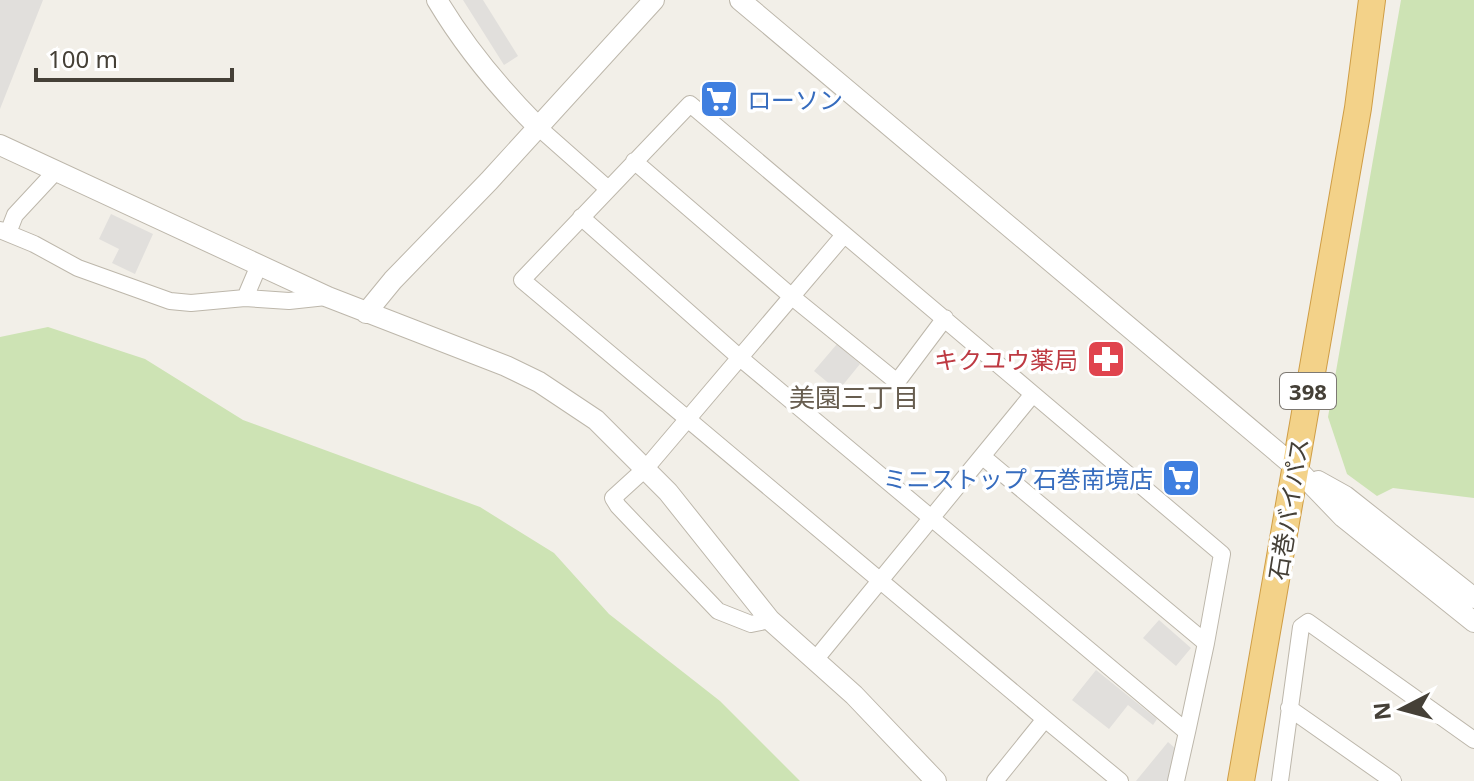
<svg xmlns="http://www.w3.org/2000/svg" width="1474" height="781" font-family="'Noto Sans','Noto Sans JP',sans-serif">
  <rect width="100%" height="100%" fill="#f2efe8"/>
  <path fill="#cde3b4" d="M1401,0h73v498l-81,-10 -16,8 -30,-22 -19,-57z
    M48,327l97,32 98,61 237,87 74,46 55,61 111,87 80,80h-800v-444z"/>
  <path fill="#e1dfdc" d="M0,0h43l-43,109z
    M463,0h20l35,56 -14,9z
    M111,214l42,20 -18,40 -23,-11 7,-14 -20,-10z
    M837,344l23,20 -22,27 -24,-20z
    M1159,620l32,28 -15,18 -33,-28z
    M1096,670l61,49 -4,6 -25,-20 -19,24 -37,-29z
    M1168,742l8,7 -7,32h-33z"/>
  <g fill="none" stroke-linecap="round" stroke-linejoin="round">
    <defs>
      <path id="minor" d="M538,127l69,61
        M634,161l157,135 106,86 48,-64
        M581,217l158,140 448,375 -11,49
        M0,230l34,14 44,24 92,33 21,2 54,-5 44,3 37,-4
        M8,233l7,-18 40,-43
        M245,298l14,-33
        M1033,394l189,160 -16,89
        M983,457l223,186 -19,89
        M770,620l-19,4 -33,-13 -100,-105 -5,-8 33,-30 198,-233
        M815,660l218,-266 -343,-290 -168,176 523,439 -50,62
        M1289,708l104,73
        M1045,719l75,62
        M1280,781l21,-154 7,-5 166,118"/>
      <path id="tertiary" d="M437,0c28,47 62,88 101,127
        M740,0l554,466 49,51 131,105
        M0,145l328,152 178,69 33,16 57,38 72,72 102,128 84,75 82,86
        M366,313l27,-33 96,-99 165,-181
        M1318,481l27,15 129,102"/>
      <path id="trunk" d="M1241,781l117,-673 14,-108"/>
    </defs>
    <use href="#minor" stroke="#bdb7ab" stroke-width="18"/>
    <use href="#tertiary" stroke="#bdb7ab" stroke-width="22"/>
    <use href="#trunk" stroke="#cf9d45" stroke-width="28"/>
    <use href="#minor" stroke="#fff" stroke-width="16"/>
    <use href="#tertiary" stroke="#fff" stroke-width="20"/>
    <use href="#trunk" stroke="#f3d289" stroke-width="26"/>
  </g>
  <defs>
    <symbol id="supermarket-square" viewBox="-11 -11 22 22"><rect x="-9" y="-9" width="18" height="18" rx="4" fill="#3f7fe0" stroke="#fff"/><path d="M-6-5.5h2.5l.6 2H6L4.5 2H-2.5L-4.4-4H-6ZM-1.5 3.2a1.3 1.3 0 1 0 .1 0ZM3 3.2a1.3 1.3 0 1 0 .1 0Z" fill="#fff"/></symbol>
    <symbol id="pharmacy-square" viewBox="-11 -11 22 22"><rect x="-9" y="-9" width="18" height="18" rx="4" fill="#e0444e" stroke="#fff"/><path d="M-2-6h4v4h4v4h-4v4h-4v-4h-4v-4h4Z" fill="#fff"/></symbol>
  </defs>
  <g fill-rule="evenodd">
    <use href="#supermarket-square" x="697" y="77" width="44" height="44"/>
    <use href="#pharmacy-square" x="1084" y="337" width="44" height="44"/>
    <use href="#supermarket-square" x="1159" y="456" width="44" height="44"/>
  </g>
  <g text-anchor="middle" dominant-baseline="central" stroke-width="7" stroke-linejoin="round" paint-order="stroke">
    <rect fill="#fff" stroke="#7d7973" stroke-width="2" x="1280" y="373" width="56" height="36" rx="6"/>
    <g font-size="22" font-weight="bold" fill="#454037">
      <text x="1308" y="391">398</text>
    </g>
    <g font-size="24" fill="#366cbe" stroke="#fff" text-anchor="start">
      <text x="747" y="99">ローソン</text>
      <text x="1153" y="478" text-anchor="end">ミニストップ 石巻南境店</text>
    </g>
    <g font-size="24" fill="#be3a42" stroke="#fff" text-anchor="end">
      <text x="1078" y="359">キクユウ薬局</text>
    </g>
    <g font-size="24" fill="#454037" stroke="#fff">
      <text transform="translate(1288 509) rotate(-81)">石巻バイパス</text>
    </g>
    <g font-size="26" fill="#675d4f" stroke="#fff">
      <text x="854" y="397">美園三丁目</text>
    </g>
  </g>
  <g transform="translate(1402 709) rotate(264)" stroke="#ffffff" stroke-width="6" paint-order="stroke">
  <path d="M0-6L14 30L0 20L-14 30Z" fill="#454037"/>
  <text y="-12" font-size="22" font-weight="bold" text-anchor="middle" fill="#454037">N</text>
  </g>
  <path d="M36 68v12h196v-12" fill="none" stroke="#454037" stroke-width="4"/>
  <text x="48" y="68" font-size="24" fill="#454037" stroke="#ffffff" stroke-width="6" paint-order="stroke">100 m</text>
</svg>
